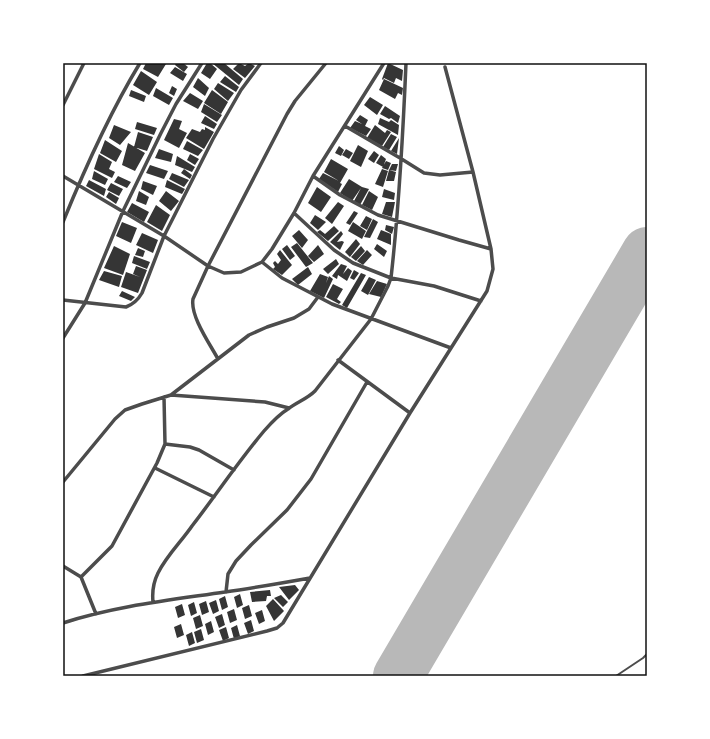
<svg xmlns="http://www.w3.org/2000/svg" width="710" height="739" font-family="Montserrat,sans-serif">
  <rect width="100%" height="100%" fill="#fff"/>
  <g fill="none" stroke-linecap="round" stroke-linejoin="round">
    <path stroke="#b8b8b8" stroke-width="50" d="M398,676l249,-424"/>
  </g>
  <path fill="#353535" d="M146,63h19l1,1 -8,13 -15,-8z
    M176,63h7l5,4 -4,5 -9,-7z
    M207,63h3l7,6 -7,10 -9,-6z
    M212,63h12l19,16 -4,6z
    M239,63l6,3 4,-3 6,3 -10,12 -12,-9z
    M388,63l15,7 -1,11 -6,-3 -2,5 -10,-5 -1,2 -1,-1z
    M175,67l12,7 -4,7 -13,-8z
    M141,71l16,11 -8,13 -16,-10z
    M225,76l14,11 -3,5 -16,-10z
    M198,78l11,10 -4,8 -12,-9z
    M384,79l19,9 -1,7 -4,-2 -3,6 -16,-9z
    M218,83l16,10 -6,8 -14,-12z
    M172,86l5,3 -3,7 -5,-3z
    M156,88l17,10 -4,7 -16,-9z
    M131,90l15,6 -2,6 -15,-6z
    M212,90l16,12 -7,12 -17,-11z
    M190,93l13,8 -5,8 -15,-8z
    M370,97l13,8 -6,10 -13,-10z
    M204,104l18,11 -5,7 -16,-10z
    M385,106l15,10 -2,7 -7,-5 -2,1 -9,-5z
    M360,115l8,5 -3,6 6,3 -5,7 -16,-8 5,-7 7,3 -6,-4z
    M205,116l12,8 -3,5 -13,-6z
    M380,118l9,4 2,-2 8,5 -1,10 -20,-11z
    M174,119l8,2 -3,8 8,4 -8,15 -15,-8z
    M137,122l20,6 -3,7 -19,-6z
    M114,125l17,7 -11,13 -11,-7z
    M375,125l10,8 2,-3 4,2 -9,14 -15,-8z
    M205,127l9,5 -10,17 -18,-11 6,-9 8,3 2,-3 3,1z
    M138,132l15,5 -6,14 -13,-4z
    M391,134l6,3 -8,13 -6,-3z
    M399,138l-2,16 -6,-3z
    M105,140l17,11 -6,11 -16,-9z
    M187,141l16,9 -5,6 -15,-7z
    M128,143l17,10 -10,18 -13,-6z
    M358,145l10,6 -7,16 -11,-6z
    M339,146l5,4 -3,6 -6,-3z
    M159,149l14,5 -2,8 -16,-4z
    M346,149l7,4 -4,6 -7,-4z
    M374,151l5,4 -5,8 -6,-4z
    M99,154l13,8 -3,7 6,3 -3,6 -18,-9z
    M190,154l9,5 -4,6 -8,-5z
    M381,155l5,4 -3,8 -7,-4z
    M177,156l18,11 -3,5 -17,-7z
    M331,159l17,10 -8,14 2,1 -4,8 -19,-13 4,-6 16,8 -15,-9z
    M386,161l5,2 -3,7 -6,-2z
    M392,164h6l-2,7 -7,-1z
    M150,165l18,6 -4,8 -18,-6z
    M184,169l8,6 -2,4 -9,-6z
    M382,169l6,2 -5,16 -8,-3z
    M389,170l7,2 -2,9h-8z
    M94,171l14,8 -3,6 -13,-6z
    M172,173l17,7 -5,7 -15,-8z
    M118,176l13,6 -4,6 -13,-6z
    M349,179l13,8 7,2 -9,16 -6,-4 7,-13 -9,13 -12,-8z
    M89,180l17,9 -2,7 -18,-10z
    M167,180l18,9 -3,5 -17,-7z
    M143,181l14,5 -4,9 -12,-6z
    M111,183l12,6 -4,7 -12,-6z
    M317,187l14,10 -10,15 -13,-9z
    M384,189l11,4 -1,7 -12,-3z
    M139,191l10,6 -3,8 -10,-4z
    M166,191l13,10 -8,10 -12,-10z
    M369,191l9,6 -6,13 -10,-5z
    M109,192l10,6 -3,6 -10,-7z
    M338,202l6,4 -12,18 -7,-6z
    M386,202h9l-3,15 -10,-3z
    M132,203l17,9 -5,10 -17,-10z
    M156,205l14,10 -8,16 -15,-9z
    M354,211l4,2 -8,12 -4,-2z
    M315,215l11,7 -8,8 -8,-7z
    M366,216l6,3 -5,11 -7,-4z
    M373,219l5,3 -8,16 -6,-1z
    M122,222l15,6 -6,15 -15,-7z
    M353,222l13,9 -4,8 -14,-8z
    M386,225l8,2 -2,7 -7,-4z
    M334,226l5,5 -11,10 -11,-9 3,-2 5,4z
    M299,230l9,10 -6,8 -10,-12z
    M381,230l10,4v7l-8,-4 8,4v4l-14,-6z
    M341,231l2,3 -6,8 5,-1 2,1 -4,8 -10,-8z
    M142,233l16,7 -5,13 -17,-8z
    M356,239l4,5 -10,13 -5,-5z
    M297,243l16,20 -7,4 -15,-20z
    M377,244l10,7 -3,6 -10,-8z
    M287,245l8,11 -5,4 -8,-11z
    M318,245l6,9 -10,8 -6,-6z
    M114,246l16,8 -7,21 -19,-7z
    M361,246l4,5 -9,10 -5,-4z
    M138,248l7,3 -2,6 -8,-2z
    M280,250l12,15 -10,10 -9,-6 2,-2 -2,-4 2,-2 3,3 3,-4 -4,-6z
    M367,250l5,5 -9,10 -6,-4z
    M134,256l16,6 -3,7 -15,-6z
    M336,259l3,5 -11,10 -5,-5z
    M341,264l6,2 -4,8 5,-6 4,3 -5,10 -9,-6 -1,4 -5,-3z
    M136,266l11,4 -9,23 -17,-6 5,-15 14,5 -7,-3z
    M308,267l4,7 -14,11 -6,-6z
    M354,270l5,3 -5,7 -4,-2z
    M104,271l18,5 -3,11 -20,-7z
    M361,273l5,2 -19,33 -5,-3z
    M320,274l8,3 -2,6 3,-7 4,3 -9,19 -14,-7z
    M369,277l7,3 -8,15 -7,-4z
    M377,281l10,3 -6,13 -12,-3z
    M333,284l10,5 -6,10 4,3 -2,2 -13,-7z
    M122,291l13,6 -4,4 -12,-5z
    M295,585l4,5 -10,10 -10,-13z
    M270,590l1,6h-4l-1,5 -14,1 -2,-10z
    M240,594l3,11 -6,3 -3,-11z
    M281,595l7,7 -5,5 -9,-9z
    M225,596l3,11 -6,3 -3,-11z
    M273,599l11,12 -10,10 -8,-15z
    M216,600l3,11 -6,3 -4,-11z
    M206,601l3,11 -7,3 -3,-11z
    M194,602l3,11 -6,3 -3,-11z
    M182,604l3,11 -7,3 -3,-11z
    M249,605l3,11 -7,3 -3,-11z
    M234,609l3,11 -7,3 -3,-11z
    M262,610l3,11 -6,3 -4,-11z
    M222,614l3,11 -6,3 -4,-11z
    M200,615l3,11 -7,3 -3,-11z
    M251,620l3,11 -6,3 -4,-11z
    M211,621l3,11 -6,3 -3,-11z
    M181,624l3,11 -7,3 -3,-11z
    M237,625l3,11 -6,3 -3,-11z
    M226,627l3,11 -6,3 -4,-11z
    M201,629l3,11 -7,3 -3,-11z
    M192,632l3,11 -6,3 -3,-11z"/>
  <g fill="none" stroke-linecap="round" stroke-linejoin="round">
    <path stroke="#4c4c4c" stroke-width="2" d="M616,676l27,-18 4,-4"/>
    <path stroke="#4c4c4c" stroke-width="3.5" d="M63,105l21,-42
      M345,126l55,32 24,15 16,2 33,-3
      M63,176l101,60 44,30 16,7 17,-1 21,-10 10,-13 22,-36 19,-37 71,-113
      M313,176l27,19 38,20 81,25 32,9
      M294,213l40,37 19,13 38,15 43,8 47,15
      M63,222c22,-54 46,-108 77,-159
      M262,262l20,16 50,26 119,44
      M63,300l63,7c8,-3 12,-7 16,-14l22,-57 49,-97 28,-49 20,-27
      M63,338l22,-35 38,-92 38,-78 15,-29 26,-41
      M218,359c-8,-15 -28,-43 -25,-60l15,-33 79,-152 8,-13 31,-38
      M338,360l72,53
      M171,395l94,7 24,6
      M165,444l25,3 9,3 35,20
      M155,468l59,29
      M63,482l52,-63 10,-9 17,-6 29,-9 78,-60 18,-8 27,-9 15,-9 9,-12
      M63,566l18,11 15,37
      M81,577l31,-31 45,-83 8,-19 -1,-47
      M226,592l2,-18 8,-13 15,-16 36,-35 24,-31 56,-97
      M153,602c-1,-10 0,-19 5,-29 9,-18 23,-31 34,-47 24,-31 46,-64 72,-95 7,-8 14,-16 24,-22 9,-7 19,-10 27,-18l56,-72 17,-33 3,-8c8,-71 12,-143 15,-215
      M63,623c52,-17 108,-23 162,-31 29,-4 57,-9 85,-14
      M83,676l184,-45 10,-3 6,-5 127,-210 77,-122 6,-22 -2,-20 -18,-77 -28,-105"/>
  </g>
  <rect width="710" height="739" fill="none" stroke="#ffffff" stroke-width="128"/>
  <rect x="64" y="64" width="582" height="611" fill="none" stroke="#111" stroke-width="1.5"/>
</svg>
